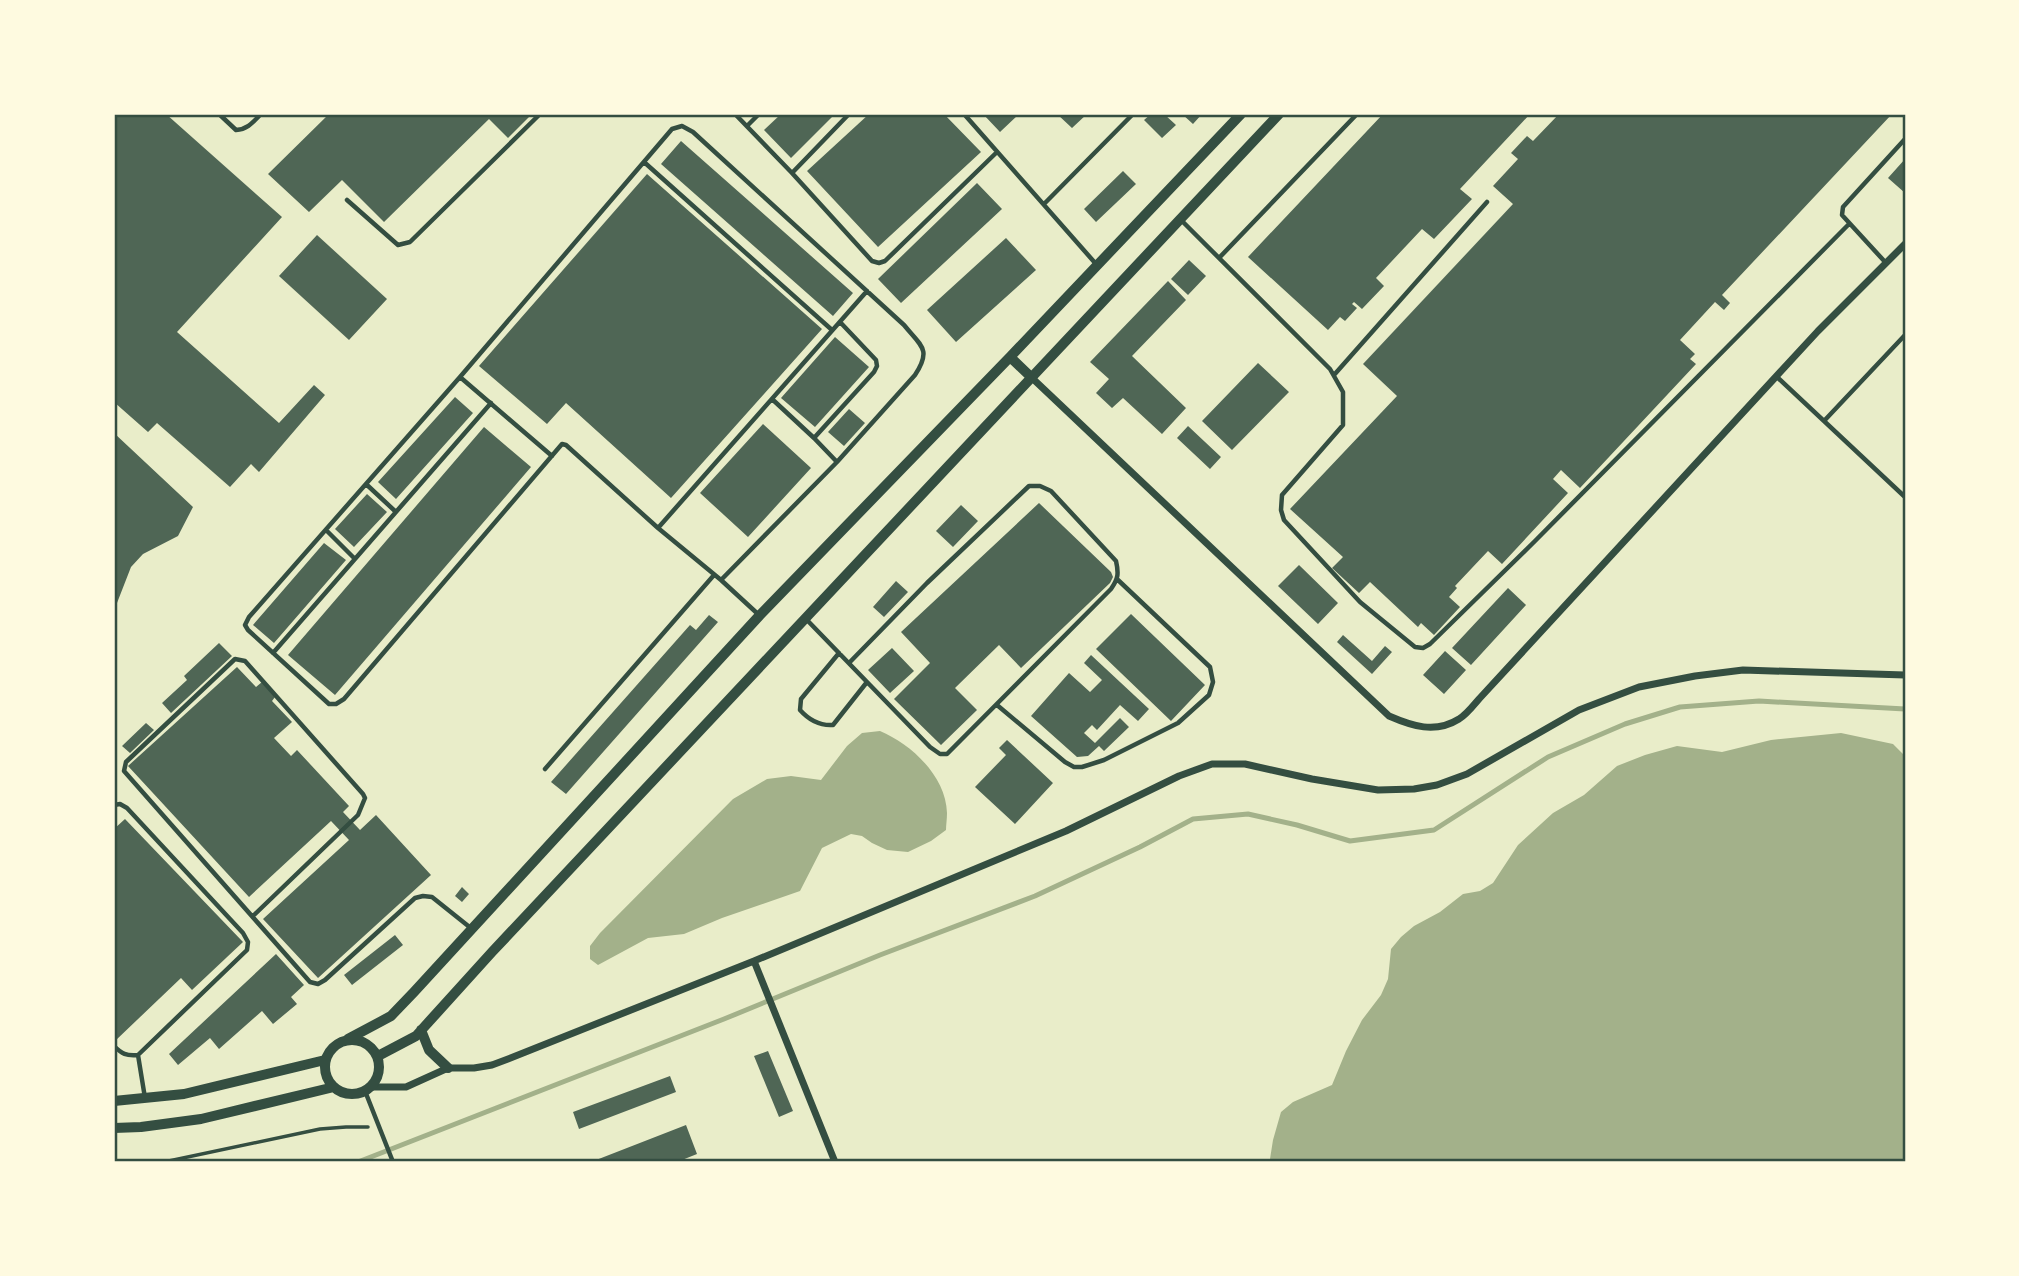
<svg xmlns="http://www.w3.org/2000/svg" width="2019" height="1276" font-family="Montserrat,sans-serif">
  <rect width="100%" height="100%" fill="#e9edc9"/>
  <path fill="#a3b18a" d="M880,731c31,13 66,45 67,82 0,6 -1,12 -1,17l-15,11 -23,11 -21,-2 -15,-7 -10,-7 -11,-2 -29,14 -22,43 -78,27 -38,16 -36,4 -50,27 -8,-6v-13l10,-13 133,-134 34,-20 24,-3 30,4 26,-34 15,-13z
    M1841,733l52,11 12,12v406h-638l3,-3 3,-19 8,-28 12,-10 39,-17 14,-34 16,-31 19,-25 7,-16 3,-30 10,-12 13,-11 26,-14 23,-18 17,-3 13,-8 25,-38 35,-32 31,-18 33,-29 28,-11 32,-9 45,6 49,-12z"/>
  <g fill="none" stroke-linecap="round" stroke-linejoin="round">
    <path stroke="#a3b18a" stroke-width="5" d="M358,1162l366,-143 156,-64 155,-59 105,-49 53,-28 55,-5 49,11 53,16 84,-11 114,-73 77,-33 55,-17 79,-6 146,8"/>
  </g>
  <path fill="#4f6655" d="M114,114h52l116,103 -105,115 102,91 35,-38 11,10 -66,77 -8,-8 -21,23 -73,-64 -9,9 -34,-30z
    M329,114h203l-24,24 -19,-19 -105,103 -42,-42 -33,32 -41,-38z
    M781,114h54l-44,44 -27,-28z
    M869,114h75l37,38 -103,95 -71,-76z
    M983,114h36l-19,18z
    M1057,114h30l-15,14z
    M1151,114h13l12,11 -14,13 -18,-18z
    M1182,114h20l-9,10z
    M1383,114h147l-70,75 12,10 -38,40 -12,-10 -46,49 8,8 -22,23 -8,-7 -2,2 5,4 -12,13 -5,-4 -12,13 -80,-73z
    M1559,114h333l-170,181 8,8 -6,7 -9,-8 -35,38 15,14 -5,5 6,5 -116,124 -19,-18 -8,9 15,14 -66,71 -14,-13 -33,35 2,2 -8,9 11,10 -26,28 -13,-12 -3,4 -48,-45 -11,11 -27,-25 11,-11 -53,-48 107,-113 -34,-32 150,-160 -20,-18 25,-27 -7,-6 16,-17 6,5z
    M681,141l172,152 -20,23 -172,-152z
    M1905,159v34l-17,-15z
    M1123,171l13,13 -40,38 -12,-13z
    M647,174l175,155 -151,169 -105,-95 -19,21 -68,-58z
    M977,183l25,26 -101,94 -23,-24z
    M317,235l70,64 -38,41 -70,-64z
    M1006,238l30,32 -80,72 -29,-32z
    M1189,260l17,16 -18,19 -17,-16z
    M1168,281l18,19 -54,56 54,52 -24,26 -39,-36 -11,10 -16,-15 13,-14 -19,-17z
    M835,337l34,30 -54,60 -34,-29z
    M1258,363l31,29 -57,58 -30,-29z
    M455,397l18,16 -77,86 -18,-17z
    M849,409l16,14 -21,23 -16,-14z
    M763,424l48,44 -63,69 -48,-44z
    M1188,426l33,31 -11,12 -33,-31z
    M484,427l47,40 -196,228 -47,-40z
    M114,433l79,74 -15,29 -35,18 -12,13 -14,36 -3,2z
    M367,494l20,18 -33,35 -19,-18z
    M1039,503l72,69 2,5 -3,6 -89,85 -22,-23 -44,43 22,22 -36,35 -47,-46 36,-36 -29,-31z
    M961,505l17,16 -25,26 -17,-16z
    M324,543l22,17 -72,83 -21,-18z
    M1299,565l39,38 -20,21 -40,-38z
    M896,581l12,11 -24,25 -11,-10z
    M1508,588l18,17 -55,60 -19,-17z
    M1131,614l74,71 -34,36 -75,-72z
    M709,615l9,7 -152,172 -15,-12 139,-157 6,5z
    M1343,635l29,26 13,-15 7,6 -20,22 -35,-32z
    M219,643l13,13 -61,57 -9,-10 25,-23 -3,-4z
    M892,648l22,23 -24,22 -22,-23z
    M1445,651l21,19 -22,24 -21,-19z
    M1091,655l58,54 -11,12 -18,-16 -23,25 -5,-5 -8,8 11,10 25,-25 9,9 -25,24 -5,-5 -11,10 -11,1 -46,-41 38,-43 21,19 12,-12 -18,-17z
    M237,667l19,20 6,-5 13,15 -3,4 20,21 -18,16 17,18 6,-6 52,56 -6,6 17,18 16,-15 55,60 -113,103 -55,-59 86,-79 -18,-19 -82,76 -121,-131z
    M146,723l8,7 -24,23 -8,-7z
    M1007,740l46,43 -38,41 -40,-37 31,-32 -7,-7z
    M125,819l118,123 -51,48 -11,-12 -66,63 -1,-212z
    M462,887l7,7 -7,8 -7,-6z
    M395,935l8,10 -51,40 -8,-10z
    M276,954l28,31 -13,12 6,7 -24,20 -11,-13 -43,38 -9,-11 -32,27 -9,-11z
    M768,1051l25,60 -14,6 -25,-61z
    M670,1076l6,16 -97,37 -6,-17z
    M686,1125l11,29 -20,8h-86z"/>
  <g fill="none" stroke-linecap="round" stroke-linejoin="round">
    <path stroke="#344e41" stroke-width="3.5" d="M164,1162l156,-33 26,-2h22"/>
    <path stroke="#344e41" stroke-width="4.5" d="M219,114l17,16c12,-1 17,-8 25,-16
      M735,114l57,59 80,88 7,2 6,-2 112,-109
      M964,114l132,150
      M747,126l12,-12
      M644,162l188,168
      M792,173l57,-59
      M347,200l51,45 12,-3 130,-128
      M1044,204l89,-90
      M1180,219l150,150 13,23v33l-61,70 -1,15 3,10 76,82 55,45 8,1 7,-4 105,-103 314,-317
      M1219,258l138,-144
      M1886,263l-44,-48 1,-8 62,-68
      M1334,375l153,-173
      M460,377l92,79
      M1777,377l128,120
      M772,399l42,39 60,-66 3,-6 -1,-6 -36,-38
      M1824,421l81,-86
      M814,438l23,24
      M366,484l30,28
      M658,528l209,-237
      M326,530l29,29
      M721,580l116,-118 78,-87c17,-26 6,-29 -11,-50l-211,-193 -11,-6 -10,3 -212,248 -211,240 -4,8 3,5 81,74h7l8,-5 218,-255 4,1 92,83 63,52 38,35
      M806,619l124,128 10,7h7l164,-165c7,-10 8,-15 5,-28l-65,-70 -11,-5h-11l-102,97 -78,80
      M273,653l218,-250
      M839,653l-38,46 -1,11c9,10 19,16 33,15l34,-43
      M997,705l68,57 9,5h8l22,-7 74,-37 31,-28 4,-13 -3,-15 -92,-87
      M545,769l169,-194
      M114,805l6,-1 7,4 116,125 5,9 -1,8 -109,105c-12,1 -16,-1 -24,-9
      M253,916l105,-101 7,-17 -2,-4 -118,-133 -10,-2 -109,103 -2,9 186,211 8,2 7,-4 90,-82 8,-2 9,1 40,32
      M138,1055l7,43
      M365,1091l28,71"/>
    <path stroke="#344e41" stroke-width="7" d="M1031,377l358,339c23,10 46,18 70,3 7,-4 14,-13 20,-20l339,-368 87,-87
      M754,961l81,201
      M371,1087h35l42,-19h26l18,-3 16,-6 246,-98 312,-130 113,-55 33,-12h33l67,15 66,11 36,-1 23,-4 30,-11 112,-64 60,-23 56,-11 48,-6 162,5"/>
    <path stroke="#344e41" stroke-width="10" d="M1010,357l21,20
      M421,1030l8,20 19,18
      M348,1039l43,-23 23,-24 346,-377 250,-258 231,-243
      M325 1067a27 27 0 1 1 54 0a27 27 0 1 1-54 0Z
      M378,1056l38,-20 76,-84 787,-838
      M114,1101l70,-7 141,-34
      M114,1128l27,-1 60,-8 133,-32"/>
  </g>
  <rect width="2019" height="1276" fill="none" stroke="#fefae0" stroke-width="231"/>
  <rect x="116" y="116" width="1788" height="1044" fill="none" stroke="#344e41" stroke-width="2.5"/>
</svg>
